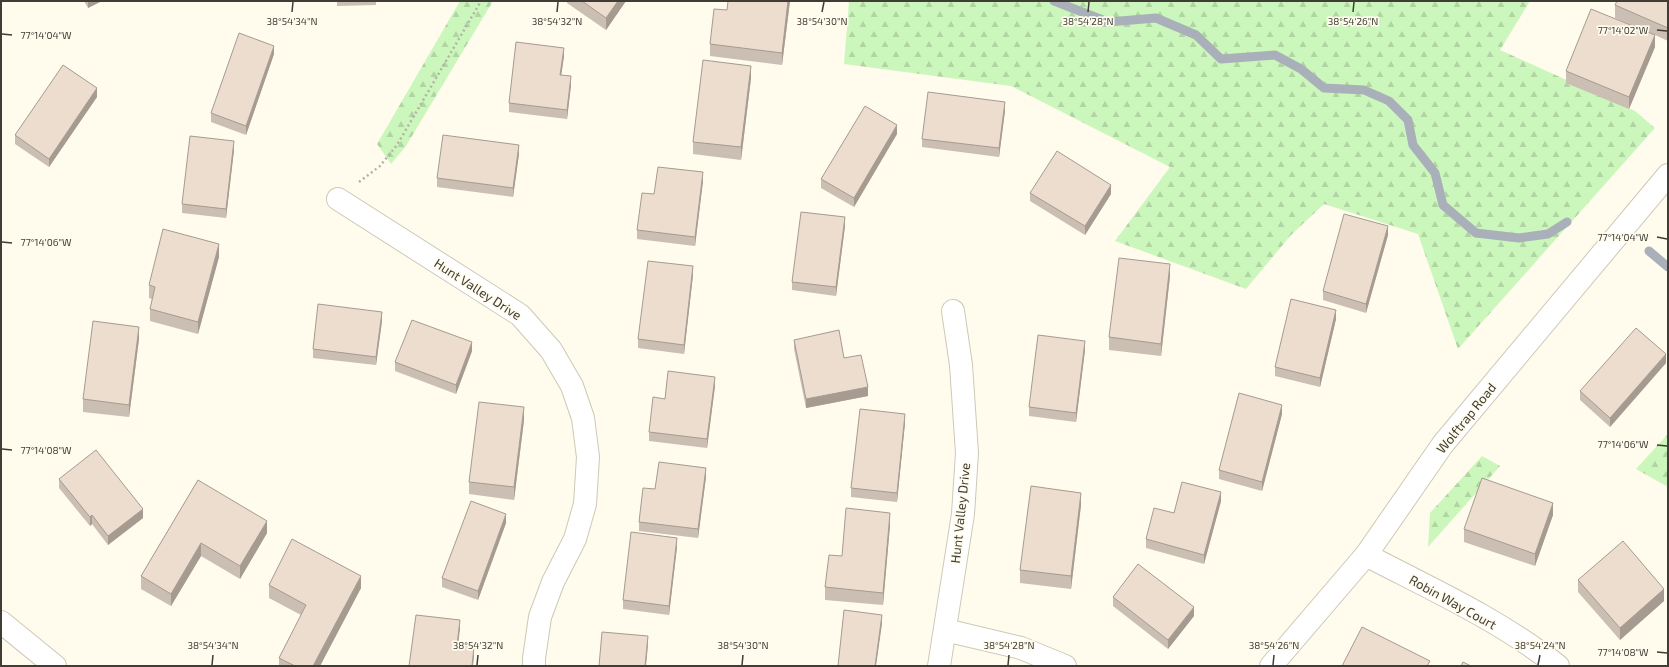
<svg xmlns="http://www.w3.org/2000/svg" width="1669" height="667" font-family="'Exo 2',sans-serif">
  <defs>
    <pattern id="forest-firs" width="22" height="20" patternUnits="userSpaceOnUse"><rect width="22" height="20" fill="#ccf7bc"/><path d="M5 1l3.5 6h-7zM16 11l3.5 6h-7z" fill="#b0d5a2"/></pattern>
  </defs>
  <rect width="100%" height="100%" fill="#fffbed"/>
  <path fill="url(#forest-firs)" d="M460,1h33l-87,145 -15,18 -14,-20z
    M849,1h681l-30,49 135,61 20,17 -197,221 -40,-115 -94,-30 -33,31 -45,54 -131,-48 55,-74 -159,-81 -167,-22z
    M1668,434v53l-32,-18z
    M1482,456l18,10 -72,81 2,-34z"/>
  <g fill="none" stroke-linecap="round" stroke-linejoin="round">
    <path stroke="#a9b0ba" stroke-width="9" d="M1054,1l54,21 48,-4 40,17 25,24 54,-4 26,14 23,19 40,2 25,11 19,19 5,25 22,28 8,32 33,28 43,5 29,-4 19,-12
      M1649,251l19,16"/>
    <defs>
      <path id="minor" d="M338,199l182,116 31,35 21,36 11,32 5,39 -3,47 -10,35 -22,43 -13,35 -6,41v8
        M1366,555c65,34 134,65 192,111
        M1,622l54,44
        M945,630l76,18 44,18
        M939,666l24,-152 4,-61 -6,-88 -8,-54
        M1271,666l95,-111 77,-111 225,-269"/>
    </defs>
    <use href="#minor" stroke="#cdc9b7" stroke-width="24"/>
    <path stroke="#b5b1a6" stroke-width="2.5" stroke-dasharray="2 3" stroke-linecap="butt" d="M359,182l21,-16 17,-21 84,-144"/>
    <use href="#minor" stroke="#fff" stroke-width="22"/>
  </g>
  <path fill="#cbbeb2" d="M84,1h18l-14,7z
    M337,1h39v4l-39,1z
    M567,1h59l-20,29 -39,-27z
    M790,1l-8,64 -72,-9v-12l17,-34z
    M1668,1v40l-13,-6v12l-26,62 -63,-26v-12l81,-39 -32,-14v-13z
    M274,54l-28,81 -35,-13v-9z
    M564,56l-3,19 10,10 -4,34 -58,-7v-9z
    M751,78l-10,82 -48,-6v-12z
    M97,97l-48,70 -34,-23v-9z
    M1005,111l-6,46 -77,-10v-8z
    M897,134l-43,73 -33,-19v-9z
    M234,150l-8,68 -44,-5v-9z
    M519,154l-6,43 -76,-10v-9z
    M703,181l-8,65 -58,-7v-9l17,-36z
    M1030,193l81,1 -26,41 -55,-34z
    M845,226l-9,70 -44,-6v-8z
    M1388,235l-22,78 -43,-13v-9z
    M219,257l-21,77 -48,-13v-12l2,-10 -3,-1v-13z
    M693,275l-9,79 -46,-6v-9z
    M1170,276l-9,80 -52,-6v-13z
    M1336,319l-16,68 -45,-11v-9z
    M382,321l-6,44 -63,-7v-9z
    M139,339l-10,78 -46,-5v-13z
    M794,340l50,18 24,38 -62,12 -12,-59z
    M1085,350l-9,72 -47,-6v-9z
    M472,351l-16,43 -61,-23v-9z
    M1666,363l-56,64 -30,-27v-9z
    M715,386l-8,62 -58,-7v-9l16,-33z
    M1282,414l-20,77 -43,-12v-9z
    M524,420l-10,80 -45,-6v-12z
    M905,423l-8,79 -46,-5v-9z
    M706,477l-8,61 -59,-7v-9l16,-33z
    M59,479l84,39 -35,27 -16,-21 -2,2 -31,-38z
    M198,480l69,53 -27,46 -39,-23 -30,50 -30,-17v-13z
    M1221,501l-17,63 -58,-16v-9l28,-26z
    M1081,505l-10,84 -51,-6v-13z
    M1553,515l-18,51 -71,-24v-13z
    M506,523l-28,77 -36,-13v-9z
    M890,525l-7,80 -58,-5v-13l17,-31z
    M677,547l-8,68 -46,-6v-9z
    M1578,580l86,21 -44,39 -42,-48z
    M269,585l92,3 -41,78h-41v-8l22,-43 -32,-17z
    M1113,597l81,19 -26,33 -55,-43z"/>
  <path fill="#a59b91" d="M88,1h14l-14,7z
    M618,1h8l-20,29v-12z
    M788,1h2l-8,64v-12z
    M1655,35v12l-26,62v-12z
    M274,46v8l-28,81v-9z
    M564,48v8l-4,28v-9z
    M751,66v12l-10,82v-13z
    M571,76v9l-4,34v-9z
    M97,88v9l-48,70v-8z
    M1005,102v9l-6,46v-9z
    M897,125v9l-43,73v-9z
    M234,141v9l-8,68v-9z
    M519,145v9l-6,43v-9z
    M703,172v9l-8,65v-9z
    M1111,185v9l-26,41v-9z
    M845,217v9l-9,70v-9z
    M1388,226v9l-22,78v-9z
    M219,244v13l-21,77v-12z
    M1170,264v12l-9,80v-12z
    M693,266v9l-9,79v-9z
    M1336,310v9l-16,68v-9z
    M382,312v9l-6,44v-8z
    M139,327v12l-10,78v-12z
    M1085,341v9l-9,72v-9z
    M472,342v9l-16,43v-9z
    M1666,354v9l-56,64v-9z
    M715,377v9l-8,62v-9z
    M868,387v9l-62,12v-9z
    M1282,405v9l-20,77v-9z
    M524,407v13l-10,80v-13z
    M905,414v9l-8,79v-9z
    M706,468v9l-8,61v-9z
    M1221,492v9l-17,63v-9z
    M1081,493v12l-10,84v-13z
    M1553,503v12l-18,51v-12z
    M143,509v9l-35,27v-9z
    M890,513v12l-7,80v-12z
    M506,514v9l-28,77v-9z
    M92,515v9l-2,2v-9z
    M267,521v12l-27,46v-13z
    M677,538v9l-8,68v-9z
    M201,543v13l-30,50v-12z
    M361,576v12l-41,78h-7z
    M1664,589v12l-44,39v-12z
    M1194,607v9l-26,33v-9z
    M882,615v9l-6,42h-1z
    M460,620v9l-3,25v-9z
    M648,636v9l-2,21h-1z
    M474,647v9l-1,10h-1z"/>
  <path fill="#ecddcf" stroke="#a59b91" d="M582,1h36l-12,17z
    M728,1h60l-6,52 -72,-9 4,-35 13,1z
    M1617,1h51v27l-53,-23z
    M1591,9l64,26 -26,62 -63,-26z
    M239,33l35,13 -28,80 -35,-13z
    M516,42l48,6 -4,27 11,1 -4,34 -58,-7z
    M703,60l48,6 -10,81 -48,-5z
    M63,65l34,23 -48,71 -34,-24z
    M928,92l77,10 -6,46 -77,-9z
    M865,106l32,19 -43,73 -33,-19z
    M443,135l76,10 -6,43 -76,-10z
    M190,136l44,5 -8,68 -44,-5z
    M1057,151l54,34 -26,41 -55,-33z
    M658,167l45,5 -8,65 -58,-7 5,-37 12,1z
    M801,212l44,5 -9,70 -44,-5z
    M1344,214l44,12 -22,78 -43,-13z
    M163,229l56,15 -21,78 -48,-13 5,-22 -6,-2z
    M1119,258l51,6 -9,80 -52,-7z
    M648,261l45,5 -9,79 -46,-6z
    M1291,299l45,11 -16,68 -45,-11z
    M318,304l64,8 -6,45 -63,-8z
    M412,320l60,22 -16,43 -61,-23z
    M93,321l46,6 -10,78 -46,-6z
    M1636,328l30,26 -56,64 -30,-27z
    M839,330l5,28 17,-3 7,32 -62,12 -12,-59z
    M1038,335l47,6 -9,72 -47,-6z
    M668,371l47,6 -8,62 -58,-7 4,-35 12,2z
    M1239,393l43,12 -20,77 -43,-12z
    M479,402l45,5 -10,80 -45,-5z
    M860,409l45,5 -8,79 -46,-5z
    M96,450l47,59 -35,27 -16,-21 -2,2 -31,-38z
    M659,462l47,6 -8,61 -59,-7 4,-34 12,1z
    M1482,478l71,25 -18,51 -71,-25z
    M198,480l69,41 -27,45 -39,-23 -30,51 -30,-18z
    M1182,482l39,10 -17,63 -58,-16 8,-31 20,5z
    M1031,486l50,7 -10,83 -51,-6z
    M471,501l35,13 -28,77 -36,-13z
    M846,508l44,5 -7,80 -58,-6 4,-32 13,1z
    M631,532l46,6 -8,68 -46,-6z
    M292,539l69,37 -48,90h-18l-16,-8 27,-53 -37,-20z
    M1623,541l41,48 -44,39 -42,-48z
    M1138,564l56,43 -26,33 -55,-43z
    M844,610l38,5 -7,51h-37z
    M416,615l44,5 -3,25 17,2 -2,19h-63z
    M1362,627l68,34 -3,5h-85z
    M602,632l46,4 -3,30h-46z
    M1463,662l8,4h-10z"/>
  <path fill="none" stroke="#3f3d36" stroke-width="1.5" d="M292,12l1,-10M557,12l1,-10M822,12l2,-10M1088,12l1,-10M1353,12l1,-10M1657,30l10,1M2,34l10,1M1657,237l10,2M2,242l10,1M1657,445l10,1M2,449l10,1M1657,652l10,1M212,665l1,-10M477,665l1,-10M742,665l1,-10M1008,665l1,-10M1273,665l1,-10M1538,665l2,-10"/>
  <g text-anchor="middle" dominant-baseline="central" stroke-width="3.5" stroke-linejoin="round" paint-order="stroke">
    <g font-size="13" fill="#3f3d36" stroke="#fffbed">
      <text transform="translate(478 289) rotate(33)">Hunt Valley Drive</text>
      <text transform="translate(1466 418) rotate(-51)">Wolftrap Road</text>
      <text transform="translate(960 513) rotate(-84)">Hunt Valley Drive</text>
      <text transform="translate(1453 602) rotate(29)">Robin Way Court</text>
    </g>
  </g>
  <g font-size="10" text-anchor="middle" fill="#3f3d36" stroke="#fffbed" stroke-width="3.5" stroke-linejoin="round" paint-order="stroke">
    <text x="292" y="25">38°54'34"N</text>
    <text x="557" y="25">38°54'32"N</text>
    <text x="822" y="25">38°54'30"N</text>
    <text x="1088" y="25">38°54'28"N</text>
    <text x="1353" y="25">38°54'26"N</text>
    <text x="1623" y="34">77°14'02"W</text>
    <text x="46" y="39">77°14'04"W</text>
    <text x="1623" y="241">77°14'04"W</text>
    <text x="46" y="246">77°14'06"W</text>
    <text x="1623" y="448">77°14'06"W</text>
    <text x="46" y="454">77°14'08"W</text>
    <text x="213" y="649">38°54'34"N</text>
    <text x="478" y="649">38°54'32"N</text>
    <text x="743" y="649">38°54'30"N</text>
    <text x="1009" y="649">38°54'28"N</text>
    <text x="1274" y="649">38°54'26"N</text>
    <text x="1540" y="649">38°54'24"N</text>
    <text x="1623" y="656">77°14'08"W</text>
  </g>
  <rect width="1669" height="667" fill="none" stroke="#3f3d36" stroke-width="4"/>
</svg>
